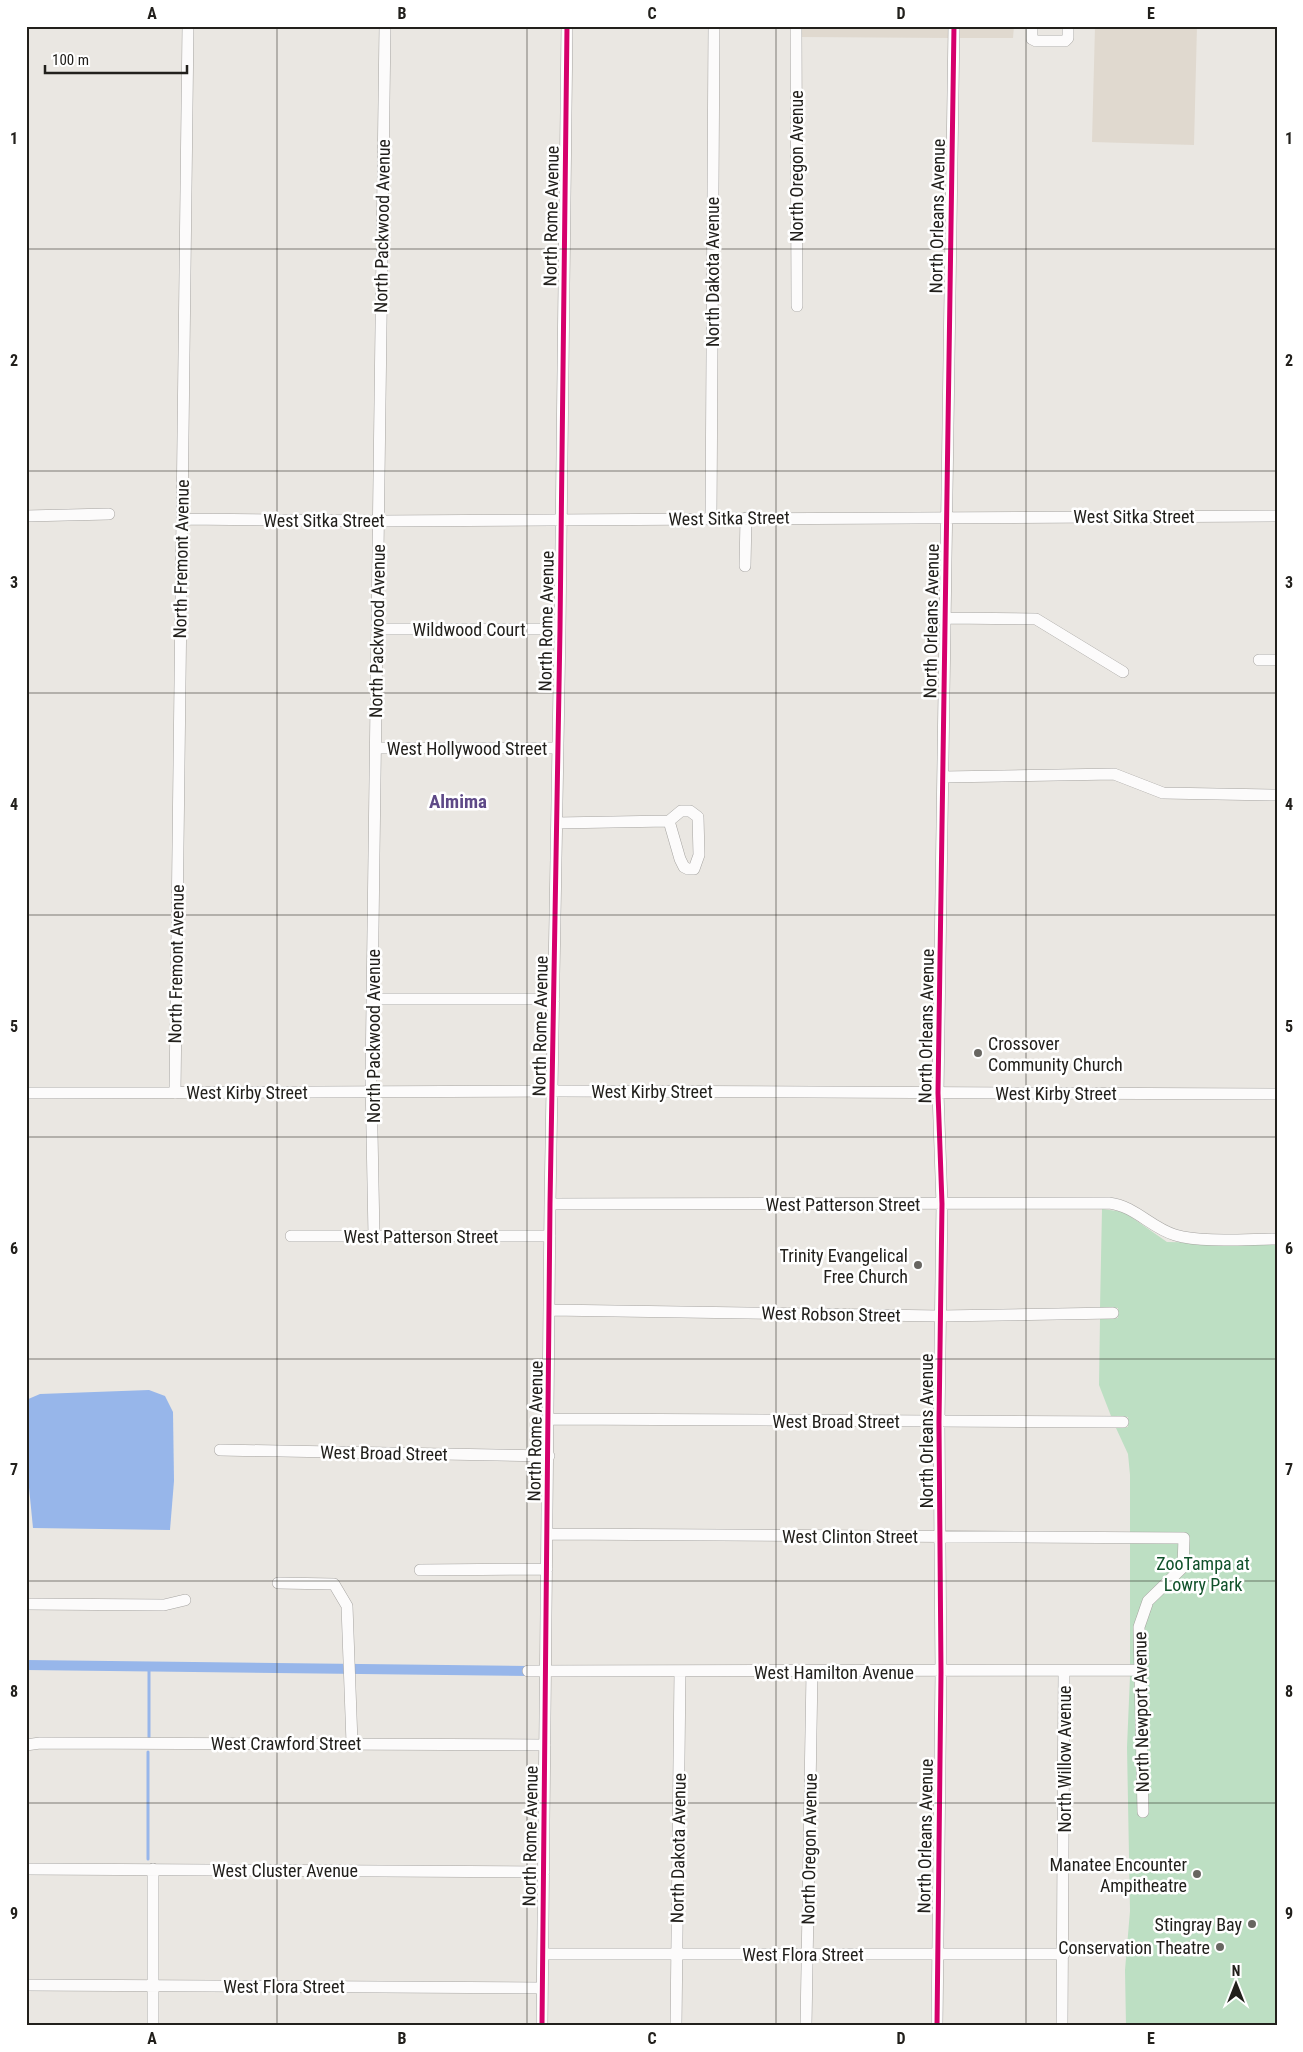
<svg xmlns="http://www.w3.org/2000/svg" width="1303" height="2052" font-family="'Roboto Condensed',sans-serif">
  <rect width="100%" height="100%" fill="#eae7e2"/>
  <path fill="#e0d9cf" d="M801,26h148l-1,12 -147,-1z
    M958,26h56l-1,12h-55z
    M1095,26h102l-3,119 -102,-3z"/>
  <path fill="#bddfc3" d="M1102,1209l22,3 43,30 110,2v782h-151l-1,-56 5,-59 -3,-164 3,-71v-201l-2,-21 -12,-26 12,-1v-10l-17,-1 -12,-31 1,-66 18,-1v-10h-18z"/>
  <path fill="#97b6ea" d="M149,1390l16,6 8,16 1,69 -4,49 -137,-2 -7,-71v-57l14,-6z"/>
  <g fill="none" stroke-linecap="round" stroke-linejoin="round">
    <path stroke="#97b6ea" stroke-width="3" d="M149,1737v-70
      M148,1752v107"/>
    <path stroke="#97b6ea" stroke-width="10" d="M26,1665l502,6"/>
    <defs>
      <path id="minor" d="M796,26l1,280
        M1032,26v13l4,2h29l3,-3v-12
        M26,516l83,-2
        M182,519l197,2 898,-5
        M711,519l3,-493
        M745,566l1,-48
        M945,618l91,1 87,53
        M377,629h183
        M1259,660h18
        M376,748h182
        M943,777l171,-3 49,19 114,2
        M681,811h9l8,6 1,38 -5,14h-6l-4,-2 -4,-8 -11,-38z
        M557,823l112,-2
        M372,999h182
        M26,1093l534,-2 717,3
        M175,1093l13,-1067
        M550,1204l559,-1c26,3 42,25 66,32 27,8 73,4 102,4
        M291,1236h259
        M374,1236l-3,-156 14,-1054
        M550,1310l390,6 173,-3
        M549,1419l574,3
        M220,1450l329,6
        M547,1534l637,4 -1,29 -35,34 -9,26 4,185
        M420,1570l127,-1
        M278,1583l56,1 13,22 5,137
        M26,1604l138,1 21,-5
        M528,1671l611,-1
        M26,1745l14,-2 505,2
        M26,1869l518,3
        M153,1869v157
        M543,1954h521
        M26,1985l516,3
        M542,2026l8,-822 10,-575 7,-603
        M676,2026l4,-355
        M806,2026l6,-354
        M937,2026l4,-354 -2,-250 3,-218 -4,-111 16,-1067
        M1062,2026l2,-354"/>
    </defs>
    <use href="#minor" stroke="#a6a4a1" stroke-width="12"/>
    <use href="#minor" stroke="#fcfbfb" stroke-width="11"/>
    <defs>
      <path id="cycleway" d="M542,2026l8,-822 10,-575 7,-603
        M937,2026l4,-354 -2,-250 3,-218 -4,-111 16,-1067"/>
    </defs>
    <use href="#cycleway" stroke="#fff" stroke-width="8"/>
    <use href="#cycleway" stroke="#d6006c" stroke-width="5"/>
  </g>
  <path fill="none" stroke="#22201c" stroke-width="1" stroke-opacity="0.55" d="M277,26v2000M527,26v2000M776,26v2000M1026,26v2000M26,249h1251M26,471h1251M26,693h1251M26,915h1251M26,1137h1251M26,1359h1251M26,1581h1251M26,1803h1251"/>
  <g fill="#686661" stroke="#fff" stroke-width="2">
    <circle cx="978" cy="1053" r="5"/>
    <circle cx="918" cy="1265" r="5"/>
    <circle cx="1197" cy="1874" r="5"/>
    <circle cx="1252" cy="1924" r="5"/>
    <circle cx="1220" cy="1947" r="5"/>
  </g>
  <g text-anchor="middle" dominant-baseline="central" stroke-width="5" stroke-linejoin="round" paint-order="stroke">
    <g font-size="18" fill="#22201c" stroke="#fff">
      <text transform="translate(796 166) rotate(-90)">North Oregon Avenue</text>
      <text transform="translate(551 216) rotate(-89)">North Rome Avenue</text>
      <text transform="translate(937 216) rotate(-89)">North Orleans Avenue</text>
      <text transform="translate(382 226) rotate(-89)">North Packwood Avenue</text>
      <text transform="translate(712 272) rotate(-90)">North Dakota Avenue</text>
      <text x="1134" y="516">West Sitka Street</text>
      <text transform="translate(729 518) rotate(-1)">West Sitka Street</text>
      <text x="324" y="520">West Sitka Street</text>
      <text transform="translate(181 559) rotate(-89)">North Fremont Avenue</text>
      <text transform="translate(546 621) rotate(-89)">North Rome Avenue</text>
      <text transform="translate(931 621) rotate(-89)">North Orleans Avenue</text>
      <text x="469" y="629">Wildwood Court</text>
      <text transform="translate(377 631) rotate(-89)">North Packwood Avenue</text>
      <text x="467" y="748">West Hollywood Street</text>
      <text transform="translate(176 964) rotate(-89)">North Fremont Avenue</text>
      <text transform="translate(540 1026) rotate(-89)">North Rome Avenue</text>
      <text transform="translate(926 1026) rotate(-89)">North Orleans Avenue</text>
      <text transform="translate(373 1036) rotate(-90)">North Packwood Avenue</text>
      <text x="652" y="1091">West Kirby Street</text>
      <text x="247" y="1092">West Kirby Street</text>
      <text x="1056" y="1093">West Kirby Street</text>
      <text x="843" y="1204">West Patterson Street</text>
      <text x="421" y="1236">West Patterson Street</text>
      <text transform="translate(831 1314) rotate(1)">West Robson Street</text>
      <text x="836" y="1421">West Broad Street</text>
      <text transform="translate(535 1431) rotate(-89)">North Rome Avenue</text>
      <text transform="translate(926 1431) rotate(-90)">North Orleans Avenue</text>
      <text transform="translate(384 1453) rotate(1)">West Broad Street</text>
      <text x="850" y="1536">West Clinton Street</text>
      <text x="834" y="1672">West Hamilton Avenue</text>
      <text transform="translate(1141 1712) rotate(-91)">North Newport Avenue</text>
      <text x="286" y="1743">West Crawford Street</text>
      <text transform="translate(1064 1759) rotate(-90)">North Willow Avenue</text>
      <text transform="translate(530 1836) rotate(-89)">North Rome Avenue</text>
      <text transform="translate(925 1836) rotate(-89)">North Orleans Avenue</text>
      <text transform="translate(678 1848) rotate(-89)">North Dakota Avenue</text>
      <text transform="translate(809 1849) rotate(-89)">North Oregon Avenue</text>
      <text x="285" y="1870">West Cluster Avenue</text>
      <text x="803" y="1954">West Flora Street</text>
      <text x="284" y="1986">West Flora Street</text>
    </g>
    <g font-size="18" fill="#22201c" stroke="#fff" text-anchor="end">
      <text x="988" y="1043" text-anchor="start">Crossover<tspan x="988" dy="21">Community Church</tspan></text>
      <text x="908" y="1255">Trinity Evangelical<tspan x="908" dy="21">Free Church</tspan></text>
      <text x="1187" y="1864">Manatee Encounter<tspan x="1187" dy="21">Ampitheatre</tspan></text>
      <text x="1242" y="1924">Stingray Bay</text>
      <text x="1210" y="1947">Conservation Theatre</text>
    </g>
    <g font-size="18" fill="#10512a" stroke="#fff">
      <text x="1203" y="1563">ZooTampa at<tspan x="1203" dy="21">Lowry Park</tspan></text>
    </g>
    <g font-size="19" font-weight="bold" fill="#5e4987" stroke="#fff">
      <text x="458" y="801">Almima</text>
    </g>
  </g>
  <rect width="1303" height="2052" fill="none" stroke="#ffffff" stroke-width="55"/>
  <g transform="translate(1236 1984)" stroke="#ffffff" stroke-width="4" paint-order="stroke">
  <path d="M0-4L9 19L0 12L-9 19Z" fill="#22201c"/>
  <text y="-8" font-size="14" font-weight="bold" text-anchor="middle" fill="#22201c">N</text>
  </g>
  <path d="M45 65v8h142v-8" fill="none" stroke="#22201c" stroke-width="2.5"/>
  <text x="52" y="65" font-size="15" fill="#22201c" stroke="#ffffff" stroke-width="4" paint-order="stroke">100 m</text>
  <rect x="28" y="28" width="1248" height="1996" fill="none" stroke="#22201c" stroke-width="2"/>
  <g font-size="16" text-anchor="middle" font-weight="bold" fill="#22201c">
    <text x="152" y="19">A</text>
    <text x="402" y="19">B</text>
    <text x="652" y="19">C</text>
    <text x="901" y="19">D</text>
    <text x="1151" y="19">E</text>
    <text x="14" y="144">1</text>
    <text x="1289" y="144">1</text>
    <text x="14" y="366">2</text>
    <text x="1289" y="366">2</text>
    <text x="14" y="588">3</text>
    <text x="1289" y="588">3</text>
    <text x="14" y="810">4</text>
    <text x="1289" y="810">4</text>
    <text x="14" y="1032">5</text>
    <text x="1289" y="1032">5</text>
    <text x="14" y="1254">6</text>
    <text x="1289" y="1254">6</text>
    <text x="14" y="1475">7</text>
    <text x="1289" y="1475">7</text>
    <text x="14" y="1697">8</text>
    <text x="1289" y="1697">8</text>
    <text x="14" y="1919">9</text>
    <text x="1289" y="1919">9</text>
    <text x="152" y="2044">A</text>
    <text x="402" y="2044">B</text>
    <text x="652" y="2044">C</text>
    <text x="901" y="2044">D</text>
    <text x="1151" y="2044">E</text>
  </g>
</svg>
